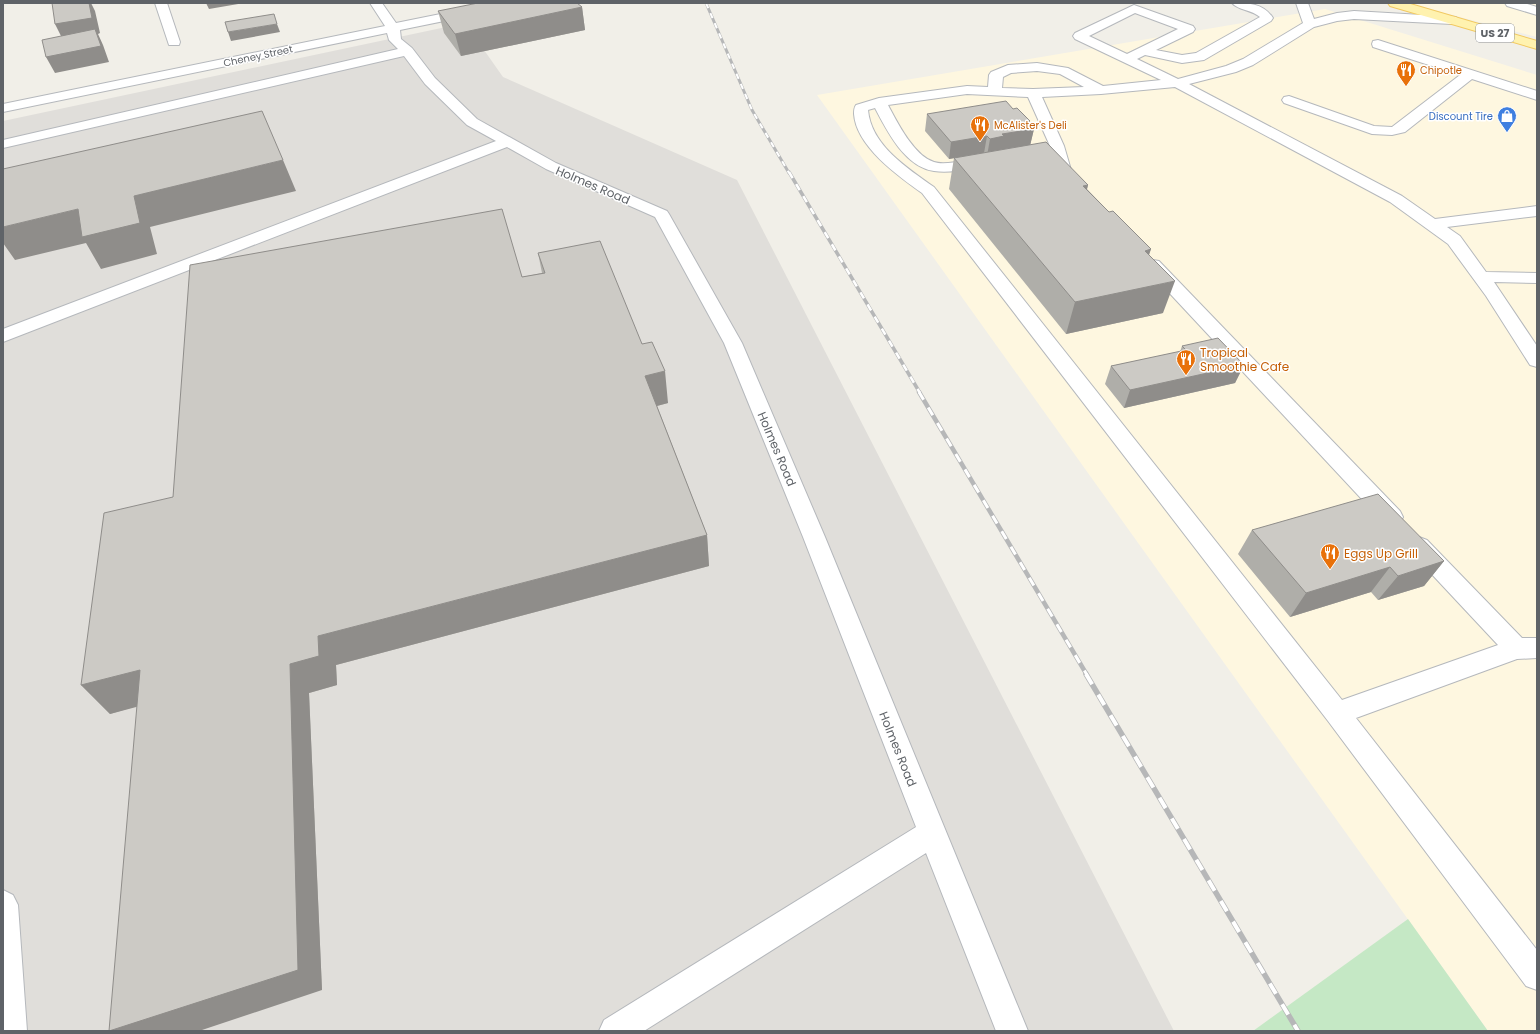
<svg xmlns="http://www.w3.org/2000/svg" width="1540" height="1034" font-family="Poppins,sans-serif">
  <rect width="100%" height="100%" fill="#f1efe8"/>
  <path fill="#fef7e0" d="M1406,3h131v34z
    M1325,9l212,66v956h-49l-671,-936z"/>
  <path fill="#e0deda" d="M465,23l38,54 234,103 437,851h-1171v-910z"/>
  <path fill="#c5e8c5" d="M1408,919l80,112h-235z"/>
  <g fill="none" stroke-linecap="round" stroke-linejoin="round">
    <defs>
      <path id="minor" d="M155,3h12l13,39 -1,3h-10z
        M370,3h12l14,20 99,-20h24l-2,3 -4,1 -113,23 1,9 11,9 23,30 42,41 79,44 111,48 2,3 73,129 83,194 203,494h-32l-70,-178 -282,178h-45l5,-11 312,-193 -113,-290 -79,-194 -69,-126 -109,-48 -39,-22 -504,195v-13l493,-188 -29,-16 -42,-41 -21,-28 -401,92v-8l395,-91 -9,-9 -2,-7 -384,79v-8l382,-78z
        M1232,3c17,0 31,0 41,15l-2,3 -67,39 -22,3 -37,-8 -8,4 41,20 48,-13 17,-7 60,-36 -7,-20h12l6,16 23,-6 17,-2 102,6 2,3 -2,3 -4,1 -98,-5 -17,2 -23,6 -61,38 -17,7 -47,12 213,112 33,23 102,-13v10l-90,11 13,9 26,36 51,1v10l-43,-1 43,64v21l-7,-2 -44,-69 -38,-52 -58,-42 -215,-115 -74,7 -59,3 22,49 7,24 11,12 -3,3 -5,2 -5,-2 -13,-14 -6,-25 -22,-49 -61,-3 -79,11c9,17 26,51 46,57 12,4 36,-3 49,-6l5,2 3,3 -3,3c-16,4 -37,10 -54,7 -29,-4 -47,-40 -59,-63l-7,2c3,35 39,58 66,77l408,513 156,-55 -87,-93 -3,-6 3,-6 8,-3 8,3 95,98h15v20l-20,1 -161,59 181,232v40l-11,-4 -198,-265 -406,-528c-24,-17 -66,-47 -68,-79 0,-4 0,-6 2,-9l23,-7 88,-12 21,1 1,-12 2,-3 17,-7 29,-2 31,5 35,18 58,-6 -86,-41 -2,-3 2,-3 59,-28 59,21 2,3 -2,3 -37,18 26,5 14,-2 64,-36c-8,-7 -22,-7 -28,-14zM1135,13l43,16 -51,25 -38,-18zM1037,71l23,3 24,13 -51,2 -31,-1 1,-11 8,-4z
        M1505,3h19l13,4v8l-30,-9z
        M1378,40l159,51v9l-65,-21 -67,53 -13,3 -20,-1 -88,-31 -2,-3 2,-3 5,-1 85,30 18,1 68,-52 -87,-28 -1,-3 1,-3z
        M1153,260l6,1 241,250 3,6 -3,6 -8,2 -8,-2 -237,-254 -3,-4 3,-4z
        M3,890l10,5 5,10 9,126h-24z"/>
      <path id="major" d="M1388,3h19l130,38v8l-147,-43z"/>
    </defs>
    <use href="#minor" stroke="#b5b8bc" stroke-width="2"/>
    <use href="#major" stroke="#f2c960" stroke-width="2"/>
    <use href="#minor" fill="#fff" fill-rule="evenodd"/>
    <use href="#major" fill="#fff2af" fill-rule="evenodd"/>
    <defs>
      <path id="rail-far3" d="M706,3l46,107 37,63"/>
      <path id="rail-far2" d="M789,172l131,221"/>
      <path id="rail-far1" d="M919,392l168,283"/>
      <path id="rail" d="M1086,674l212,357"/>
    </defs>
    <use href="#rail-far3" stroke="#b6b7b8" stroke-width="3"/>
    <use href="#rail-far2" stroke="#b6b7b8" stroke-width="3.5"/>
    <use href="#rail-far1" stroke="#b6b7b8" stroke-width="4.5"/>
    <use href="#rail" stroke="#b6b7b8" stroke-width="5.5"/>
    <use href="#rail-far3" stroke="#fff" stroke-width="2" stroke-dasharray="5.5" stroke-linecap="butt"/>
    <use href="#rail-far2" stroke="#fff" stroke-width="2.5" stroke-dasharray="7" stroke-linecap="butt"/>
    <use href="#rail-far1" stroke="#fff" stroke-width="3" stroke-dasharray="9" stroke-linecap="butt"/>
    <use href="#rail" stroke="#fff" stroke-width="4" stroke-dasharray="12" stroke-linecap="butt"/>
  </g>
  <path fill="#afaea9" d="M582,7l3,23 -124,26 -17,-23 -6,-22z
    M1013,109l17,12 -1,4 5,4 -4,16 58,40 -1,4 22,23 42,37 -2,5 14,59 -97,21 -117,-145 5,-31 -5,1 -24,-28 2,-17z
    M538,253l104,91 26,59 -11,3 50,129 2,31 -373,99 1,20 -28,8 13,297 -185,-284 -27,8 -29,-29 92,-188 349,-220 20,-4z
    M1182,346l62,19 -9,18 -111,25 -19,-24 6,-18 69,-14z
    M1252,530l192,31 -20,25 -46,14 -7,-8 -81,25 -52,-63z"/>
  <path fill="#8f8d8a" d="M89,3h2l4,8 5,22 -2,1 5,11 6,17 -54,11 -9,-16 17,-17 -8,-16z
    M206,3h38l-35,6z
    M582,7l3,23 -124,26 -6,-22z
    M277,24l3,8 -49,9 -3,-9z
    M1026,121h4l-2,9 6,-1 -4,17 -43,10 3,-17 12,-5z
    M987,136l-3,17 -35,6 2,-17z
    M283,160l13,31 -146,36 7,27 -56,15 -15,-26 -71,17 -12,-17v-16z
    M1088,185l-8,31 3,-30z
    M1151,249l-11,32 5,-30z
    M1175,281l-12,32 -97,21 9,-32z
    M1244,365l-9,18 -111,25 6,-18z
    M665,371l3,32 -19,5 -4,-32z
    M707,535l2,31 -373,99 1,20 -28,8 13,297 -123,41h-88l179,-367 28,-28z
    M1444,561l-20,25 -46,14 20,-24z
    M1390,567l-19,25 -81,25 16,-24z
    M140,670l26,29 -56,15 -29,-29z"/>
  <path fill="#cccac5" stroke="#8f8d8a" d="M52,3h37l3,15 -37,6z
    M478,3h99l5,4 -127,27 -17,-23z
    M274,14l3,10 -49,8 -3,-10z
    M95,29l6,17 -55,11 -4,-17z
    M1006,101l7,8 4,-1 13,13h-4l8,8 -32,5 2,2 -14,3 -3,-3 -36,6 -24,-28z
    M262,111l21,49 -149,36 6,27 -58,14 -4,-28 -75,18v-58z
    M1046,142l42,43 -5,1 26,26 4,-1 38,38 -6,2 30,30 -100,21 -121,-144z
    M502,209l20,68 23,-4 -7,-20 62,-12 42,103 10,-2 13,29 -20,5 62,159 -389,101 1,20 -29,8 8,306 -189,61 31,-361 -59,15 23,-172 69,-16 17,-232z
    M1218,338l26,27 -114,25 -19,-24 75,-16 -4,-4z
    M1378,494l66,67 -46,15 -8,-9 -84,26 -54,-63z"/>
  <defs>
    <symbol id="restaurant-pin" viewBox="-11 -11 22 30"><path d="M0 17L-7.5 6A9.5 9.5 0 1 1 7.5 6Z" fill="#e8710a" stroke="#fff"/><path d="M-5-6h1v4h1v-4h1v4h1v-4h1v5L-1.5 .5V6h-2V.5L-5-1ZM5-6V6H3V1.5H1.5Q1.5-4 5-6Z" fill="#fff"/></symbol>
    <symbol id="shop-pin" viewBox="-11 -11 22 30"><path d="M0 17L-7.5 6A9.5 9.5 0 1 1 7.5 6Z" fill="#3f7fe0" stroke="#fff"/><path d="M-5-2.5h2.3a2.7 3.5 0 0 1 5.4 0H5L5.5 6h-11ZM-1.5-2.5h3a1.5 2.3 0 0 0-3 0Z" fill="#fff"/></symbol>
  </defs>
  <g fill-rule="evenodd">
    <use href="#restaurant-pin" x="1395" y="59" width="22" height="30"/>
    <use href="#shop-pin" x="1496" y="105" width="22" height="30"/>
    <use href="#restaurant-pin" x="969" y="114" width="22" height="30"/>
    <use href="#restaurant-pin" x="1175" y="348" width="22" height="30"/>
    <use href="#restaurant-pin" x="1319" y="542" width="22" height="30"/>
  </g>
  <g text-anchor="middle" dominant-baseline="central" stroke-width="3" stroke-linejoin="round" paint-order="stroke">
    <g font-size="10" fill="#5f6368" stroke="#fff">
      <text transform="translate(258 56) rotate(-12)">Cheney Street</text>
    </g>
    <g font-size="10" fill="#c56008" stroke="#fff" text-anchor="start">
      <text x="1420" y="70">Chipotle</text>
      <text x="994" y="125">McAlister's Deli</text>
    </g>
    <g font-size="10" fill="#366cbe" stroke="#fff" text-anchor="end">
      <text x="1493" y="116">Discount Tire</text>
    </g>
    <rect fill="#fff" stroke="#8f9295" stroke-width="1" x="1476" y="24" width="38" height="18" rx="3"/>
    <g font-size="11" font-weight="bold" fill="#5f6368">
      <text x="1495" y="33">US 27</text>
    </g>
    <g font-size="12" fill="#5f6368" stroke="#fff">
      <text transform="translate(593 185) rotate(23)">Holmes Road</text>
      <text transform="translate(777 449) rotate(67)">Holmes Road</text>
      <text transform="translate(898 749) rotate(68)">Holmes Road</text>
    </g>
    <g font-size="12" fill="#c56008" stroke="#fff" text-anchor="start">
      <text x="1200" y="352">Tropical<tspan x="1200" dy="14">Smoothie Cafe</tspan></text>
      <text x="1344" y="553">Eggs Up Grill</text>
    </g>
  </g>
  <rect width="1540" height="1034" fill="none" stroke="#5f6368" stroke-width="8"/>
</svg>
